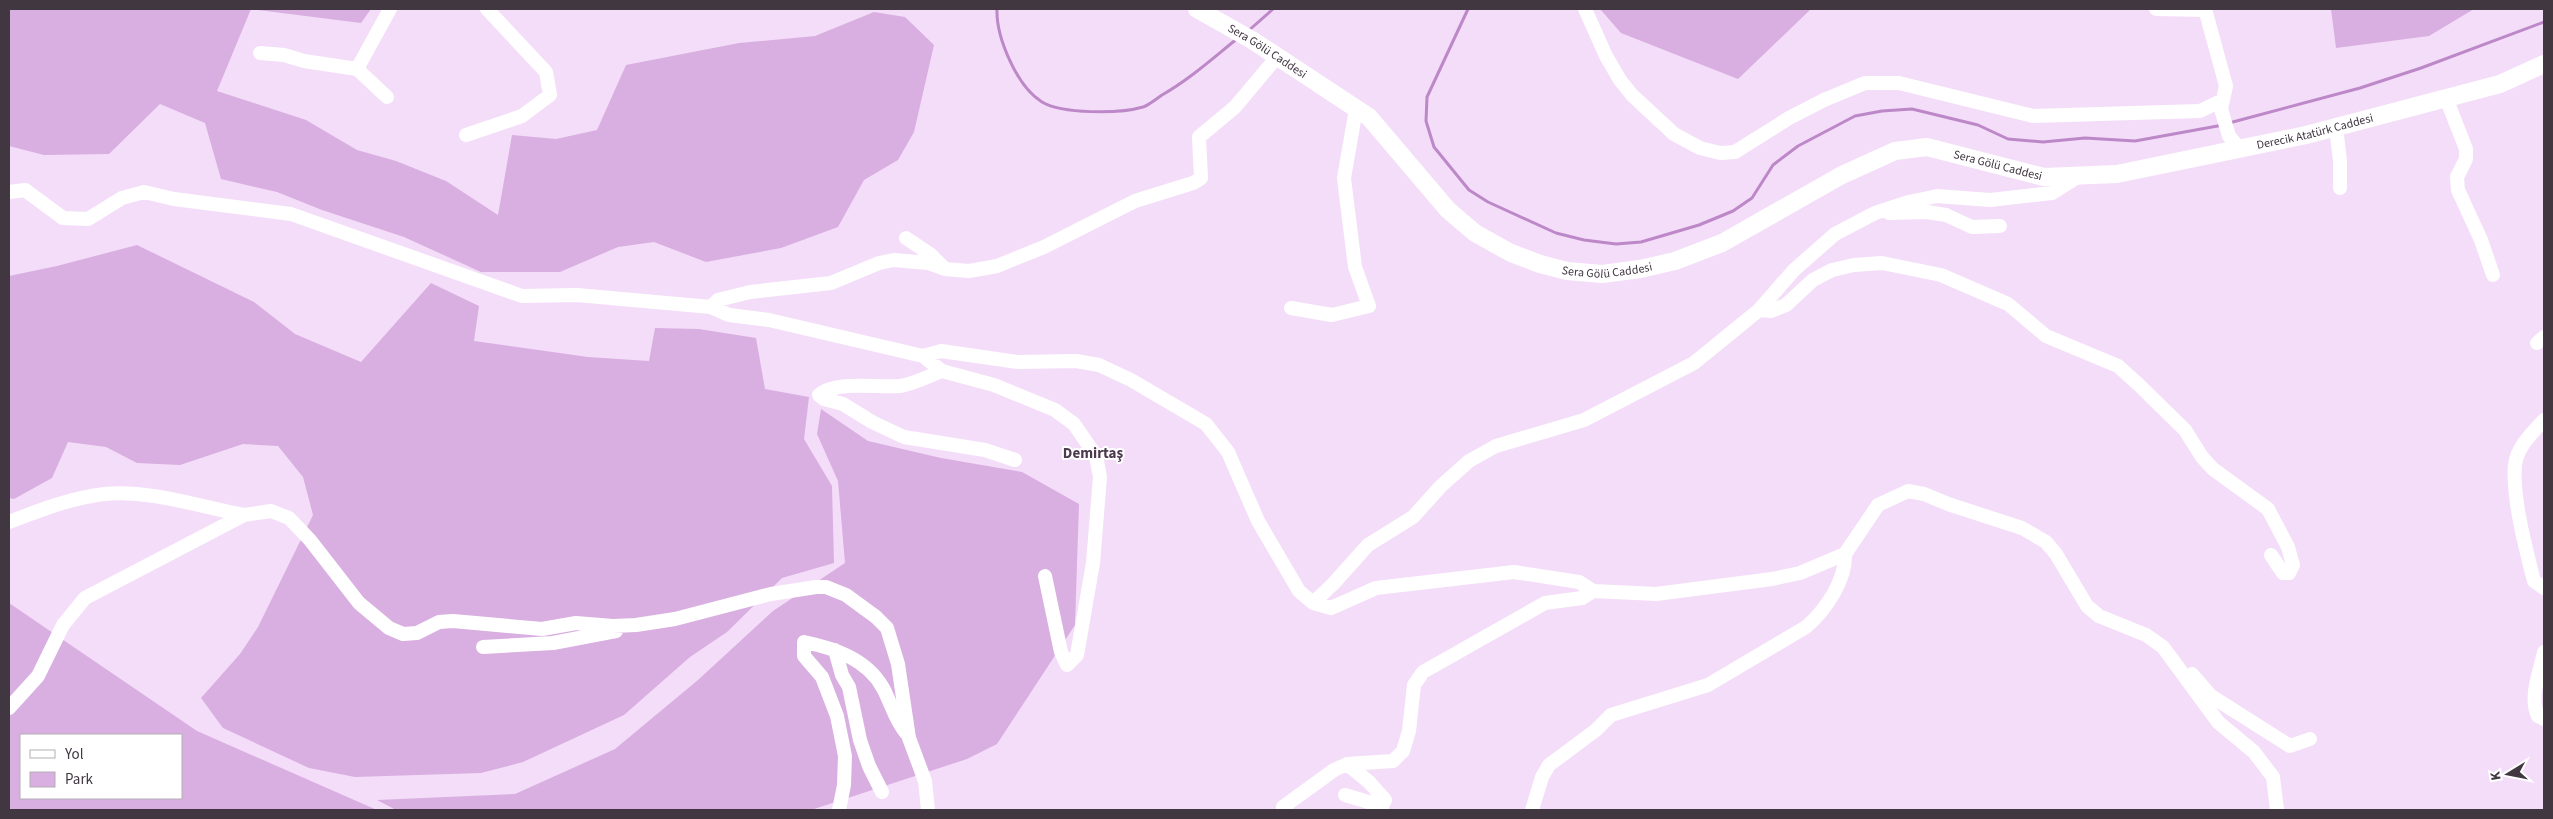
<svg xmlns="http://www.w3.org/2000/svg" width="2553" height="819" font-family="'Source Sans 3',sans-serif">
  <rect width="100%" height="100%" fill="#f4ddf8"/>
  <path fill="#d9aee1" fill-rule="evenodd" d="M9,9h362l-10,14 -110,-14 -34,82 89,29 51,30 39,11 50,20 52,34 14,-80 44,4 41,-9 29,-65 113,-22 76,-7 59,-24 31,5 29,28 -20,87 -16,28 -34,20 -26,47 -57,21 -75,14 -52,-20 -36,5 -58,25h-79l-77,-35 -82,-27 -45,-18 -56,-13 -16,-56 -45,-19 -51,50 -65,1 -35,-9z
    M1600,9h211l-73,70 -117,-46z
    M2331,9h143l-45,27 -93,12z
    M137,245l117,57 41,32 66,28 70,-79 48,23 -5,35 114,16 61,4 6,-33 44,1 57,9 9,51 44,8 -5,42 28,47 2,77 -52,15 -55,54 -37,25 -66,58 -101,47 -42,11 -126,4 -46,-9 -86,-40 -22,-30 39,-44 18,-27 55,-112 -10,-38 -25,-31 -35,-2 -63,21 -43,-2 -31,-16 -38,-5 -16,36 -38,21 -5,-1v-222l48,-10z
    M821,409l47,32 73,17 81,14 57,32 -4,121 -78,119 -30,15 -156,51h-415l-19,-10 138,-6 100,-45 83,-69 75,-69 72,-48 -7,-82 -21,-47z
    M9,603l188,128 180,79h-368zM21,735h160v63h-160z"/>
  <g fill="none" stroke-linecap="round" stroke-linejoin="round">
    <path stroke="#bd88c8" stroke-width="3" d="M997,9c-1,28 20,78 45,93 20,12 77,12 101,5 6,-2 13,-8 19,-12 28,-16 51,-37 76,-57
      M1468,9l-41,88 -1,24 8,26 35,43 19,12 68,31 28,7 32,4 25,-2 58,-17 34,-14 19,-13 21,-33 25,-19 57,-30 27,-5 30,-2 66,16 30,14 35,3 42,-4 50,3 88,-16
      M1247,32l26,-23
      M2229,123l131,-35 61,-20 123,-46"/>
    <path stroke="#fff" stroke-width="14" d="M1585,9l21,47 14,24 12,15 42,39 26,14 20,5 15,-1 54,-34 35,-18 41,-17h34l134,33 167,-5 23,-11
      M2156,9l49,1
      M2205,9l21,77 -5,23 8,27 10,12
      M260,53l24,2 20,6 53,8 30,28
      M357,69l33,-60
      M2446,98l20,51v10l-9,18 1,13 23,50 12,35
      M2336,127l4,34v27
      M466,135l56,-19 28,-21 -4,-23 -59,-63
      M9,192l16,-2 38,28 25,1 34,-21 22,-6 30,7 117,15 231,82 55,-1 134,12 18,8 40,5 154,36 19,15 52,14 61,25 19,14 22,32 4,21 -7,86 -16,92 -10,10 -6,-13 -16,-76
      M1889,213l38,-1 19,3 26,12 28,-1
      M906,238l24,16 13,13
      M711,307l7,-7 32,-8 81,-9 48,-20 15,-3 34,3 17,6 24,2 28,-5 47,-19 91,-46 58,-18 8,-5 -2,-41 36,-30 42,-50
      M1291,308l41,7 37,-9 -14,-39 -11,-89 12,-69
      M1759,310l12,1 15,-6 27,-25 19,-10 22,-5 28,-2 59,12 67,29 38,32 72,30 20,18 47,46 17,27 11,12 55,40 20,38 5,18 -4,8h-6l-12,-18
      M2537,343l7,-6
      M923,356l18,-5 77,11 58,-1 23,4 32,15 75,44 22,28 30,69 41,70 14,12 18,5 45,-20 138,-16 65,10 14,9 63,3 116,-15 28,-6 45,-19 33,-49 30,-14 16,3 24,10 74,24 24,14 10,12 31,52 12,10 47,19 17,12 55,75 36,30 19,25 4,33
      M942,371c-13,5 -28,13 -42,15 -21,2 -64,-6 -81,9l5,4 19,5 29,18 32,15 81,13 30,10
      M2544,420c-12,13 -27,27 -29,45 -3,32 11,85 19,116l10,7
      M9,522c31,-12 62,-24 95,-28 44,-5 97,13 140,21
      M1313,603l20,-19 35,-39 45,-28 28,-31 28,-25 27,-15 88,-26 110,-57 65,-53 35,-40 41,-36 40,-21 34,-11 28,-6 53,4 62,-7 27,-17
      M483,647l70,-4 63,-12
      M835,650l7,25 7,12 11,53 9,26 13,26
      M2544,652c-4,20 -15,45 -6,64l6,3
      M2192,674l19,22 79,50 20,-7
      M9,708l29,-32 25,-51 22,-27 159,-83 27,-4 18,7 21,22 49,63 30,25 14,6 14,-1 22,-11 14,-1 89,8 34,-6 37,3 23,-1 39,-6 96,-25 45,-7h10l20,8 30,22 11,11 11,36 11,74 16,43 3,29
      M1345,795l37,11 3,-6 -16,-18 -22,-18
      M1283,807l51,-37 13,-6 46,-3 10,-10 6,-20 5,-46 9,-13 122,-69 37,-5 11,-7
      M839,810l5,-25 1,-29 -8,-40 -15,-39 -18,-21v-14c30,6 63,17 79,46 8,15 12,32 23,45
      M1532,810l10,-33 7,-12 47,-35 15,-15 97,-30 98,-58c20,-17 40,-47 39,-73"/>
    <path stroke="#fff" stroke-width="18" id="s1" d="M1197,9l55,31 117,77 79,93 27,23 36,20 29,11 27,7 35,3 38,-5 35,-8 47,-18 120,-68 53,-24 32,-4 117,30 73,-3 189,-39 194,-51 44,-20"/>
  </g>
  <g text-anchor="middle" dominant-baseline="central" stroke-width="4" stroke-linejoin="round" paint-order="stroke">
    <g font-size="12" fill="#403741" stroke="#fff">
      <text stroke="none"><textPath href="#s1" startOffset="82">Sera Gölü Caddesi</textPath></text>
      <text stroke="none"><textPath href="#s1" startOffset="1245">Derecik Atatürk Caddesi</textPath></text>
      <text stroke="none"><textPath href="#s1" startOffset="922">Sera Gölü Caddesi</textPath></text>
      <text stroke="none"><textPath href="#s1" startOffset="501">Sera Gölü Caddesi</textPath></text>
    </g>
    <g font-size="15" font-weight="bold" fill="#4d3a50" stroke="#fff">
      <text x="1093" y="453">Demirtaş</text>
    </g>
  </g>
  <rect width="2553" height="819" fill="none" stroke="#403741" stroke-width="20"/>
  <rect x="20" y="734" width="162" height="65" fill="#ffffff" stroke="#b3afb3"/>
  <rect x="30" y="750" width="25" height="8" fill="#ffffff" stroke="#b3afb3"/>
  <text x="65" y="759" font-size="15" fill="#403741">Yol</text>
  <rect x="30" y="772" width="25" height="15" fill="#d9aee1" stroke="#b3afb3"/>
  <text x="65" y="784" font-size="15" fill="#403741">Park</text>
  <g transform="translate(2508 774) rotate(260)" stroke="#ffffff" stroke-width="4" paint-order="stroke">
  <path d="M0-4L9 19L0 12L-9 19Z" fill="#403741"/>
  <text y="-8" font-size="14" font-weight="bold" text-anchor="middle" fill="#403741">K</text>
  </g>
</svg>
